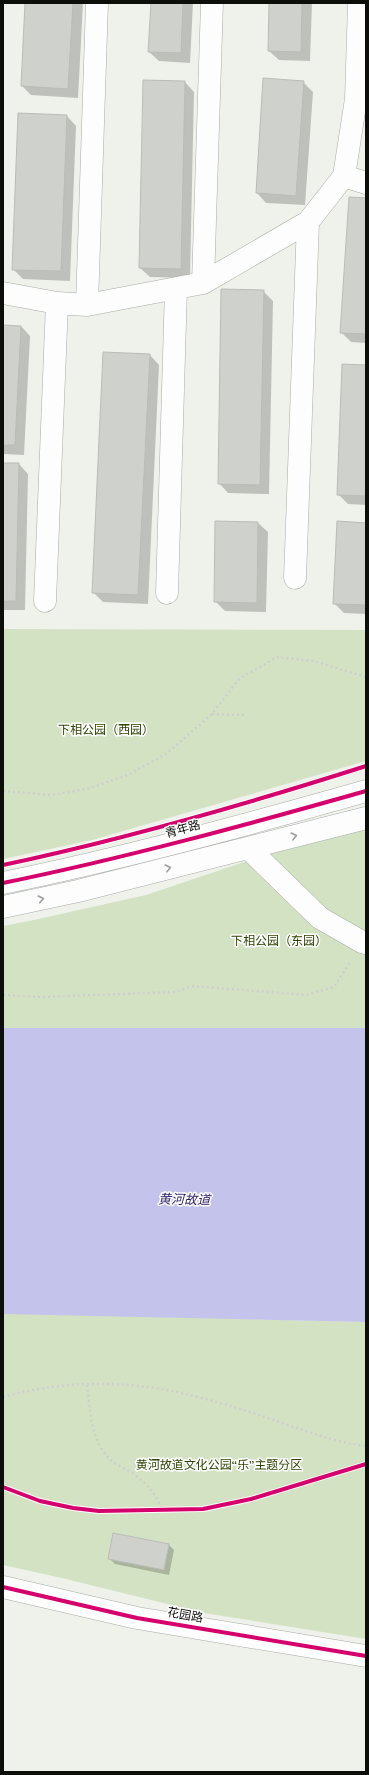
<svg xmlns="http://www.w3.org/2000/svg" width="369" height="1775" font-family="Overpass,'Noto Sans SC',sans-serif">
  <rect width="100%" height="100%" fill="#eef2ea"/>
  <path fill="#d4e2c4" d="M3,629l363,1v131l-274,79 -89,19z
    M366,827v201h-363v-102l31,-6 112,-25 143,-48z
    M3,1314h35l328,8v317l-162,-26 -142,-35 -59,-13z"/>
  <path fill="#c3c3eb" d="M3,1028h363v294l-363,-8z"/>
  <path fill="#0003" d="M26,3h57l-5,95 -47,-3 -9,-9z
    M152,3h41l-3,60 -31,-2 -10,-9z
    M270,3h42l-2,58 -31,-1 -10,-9z
    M185,82l9,10 -4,186 -40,-1 -10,-9z
    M303,82l10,10 -8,113 -39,-2 -9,-10z
    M67,116l9,10 -6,155 -47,-2 -10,-10z
    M366,199v144l-15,-1 -10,-10z
    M263,291l10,10 -4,193 -41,-1 -9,-10z
    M3,326h18l9,10 -6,119 -21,-1z
    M150,355l9,10 -11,239 -45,-2 -10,-10z
    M366,366v139l-18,-1 -10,-10z
    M3,464h16l9,10 -3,136h-22z
    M258,523l10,9 -2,80 -41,-1 -10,-10z
    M366,524v90l-22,-1 -10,-10z
    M114,1534l55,11 5,5 -5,25 -54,-11 -6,-6z"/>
  <path fill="#cfd2cc" stroke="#babdb7" d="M25,3h48l-5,86 -47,-3z
    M151,3h32l-2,50 -33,-1z
    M269,3h33l-1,49 -33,-1z
    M263,78l41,3 -8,115 -40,-3z
    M143,80l42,1 -4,188 -42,-1z
    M18,113l49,2 -6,156 -49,-1z
    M349,197l17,1v136l-26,-1z
    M221,289l43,1 -4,195 -42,-1z
    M3,325l18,1 -6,119h-12z
    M103,352l47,2 -12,241 -46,-2z
    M342,364l24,1v131l-29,-1z
    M3,463h16l-3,138h-13z
    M215,521l43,1 -1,81 -43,-1z
    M337,521l29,2v82l-33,-1z
    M113,1533l56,11 -5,26 -56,-11z"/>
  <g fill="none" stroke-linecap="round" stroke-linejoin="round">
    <defs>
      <path id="minor" d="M344,176l22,7
        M203,283l9,-280
        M3,293l54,10 30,2 116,-22 105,-61 36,-46 12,-77 3,-96
        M87,305l10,-302
        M295,578l13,-356
        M167,593l9,-305
        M45,601l12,-298
        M248,848l72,70 42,24 4,1
        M3,883c122,-25 243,-58 363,-92
        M3,907l75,-16 288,-73
        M3,1587l134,31 229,38"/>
    </defs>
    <use href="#minor" stroke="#a9aca6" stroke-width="23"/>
    <path stroke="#cecfcc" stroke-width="2.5" stroke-dasharray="2 3" stroke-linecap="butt" d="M212,714l32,1
      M3,791l48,4 36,-6 41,-14 38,-21 46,-40 27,-35 38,-22 36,4 53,16
      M3,995l39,2 133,-5 18,-6 113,9 28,-8 16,-25
      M87,1385c3,24 4,58 24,75 5,4 11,7 16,10 20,12 26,20 36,41
      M3,1397c43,-12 90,-16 135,-11 34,3 77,15 109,25 40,12 77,30 119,35"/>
    <use href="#minor" stroke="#fcfdfc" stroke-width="22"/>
    <defs>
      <path id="cycleway" d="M3,865c123,-26 244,-61 363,-99
        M3,883c122,-25 243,-58 363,-92
        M3,1487l37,14 33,7 26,3 104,-2 48,-10 115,-35
        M3,1587l134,31 229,38"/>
    </defs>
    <use href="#cycleway" stroke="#fff" stroke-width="6"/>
    <use href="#cycleway" stroke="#d6006c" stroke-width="4"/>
  </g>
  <defs><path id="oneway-chevron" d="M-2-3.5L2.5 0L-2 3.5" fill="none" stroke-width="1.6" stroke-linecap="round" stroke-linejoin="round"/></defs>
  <g stroke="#9c9d9b">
    <use href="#oneway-chevron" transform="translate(294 836) rotate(-14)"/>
    <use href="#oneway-chevron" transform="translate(168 868) rotate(-14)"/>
    <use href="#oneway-chevron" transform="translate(41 899) rotate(-12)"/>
  </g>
  <g text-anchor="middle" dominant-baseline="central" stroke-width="3" stroke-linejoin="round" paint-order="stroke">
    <g font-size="12" fill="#2d4300" stroke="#fff">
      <text x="106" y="731">下相公园（西园）</text>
      <text x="279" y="942">下相公园（东园）</text>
      <text x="219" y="1466">黄河故道文化公园“乐”主题分区</text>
    </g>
    <g font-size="12" fill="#0c0e09" stroke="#fff">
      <text transform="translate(183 830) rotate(-15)">青年路</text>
      <text transform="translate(185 1616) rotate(10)">花园路</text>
    </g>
    <g font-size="13" font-style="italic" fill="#2b1d63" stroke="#fff">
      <text transform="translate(184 1201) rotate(1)">黄河故道</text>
    </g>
  </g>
  <rect width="369" height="1775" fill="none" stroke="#0c0e09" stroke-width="8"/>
</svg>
